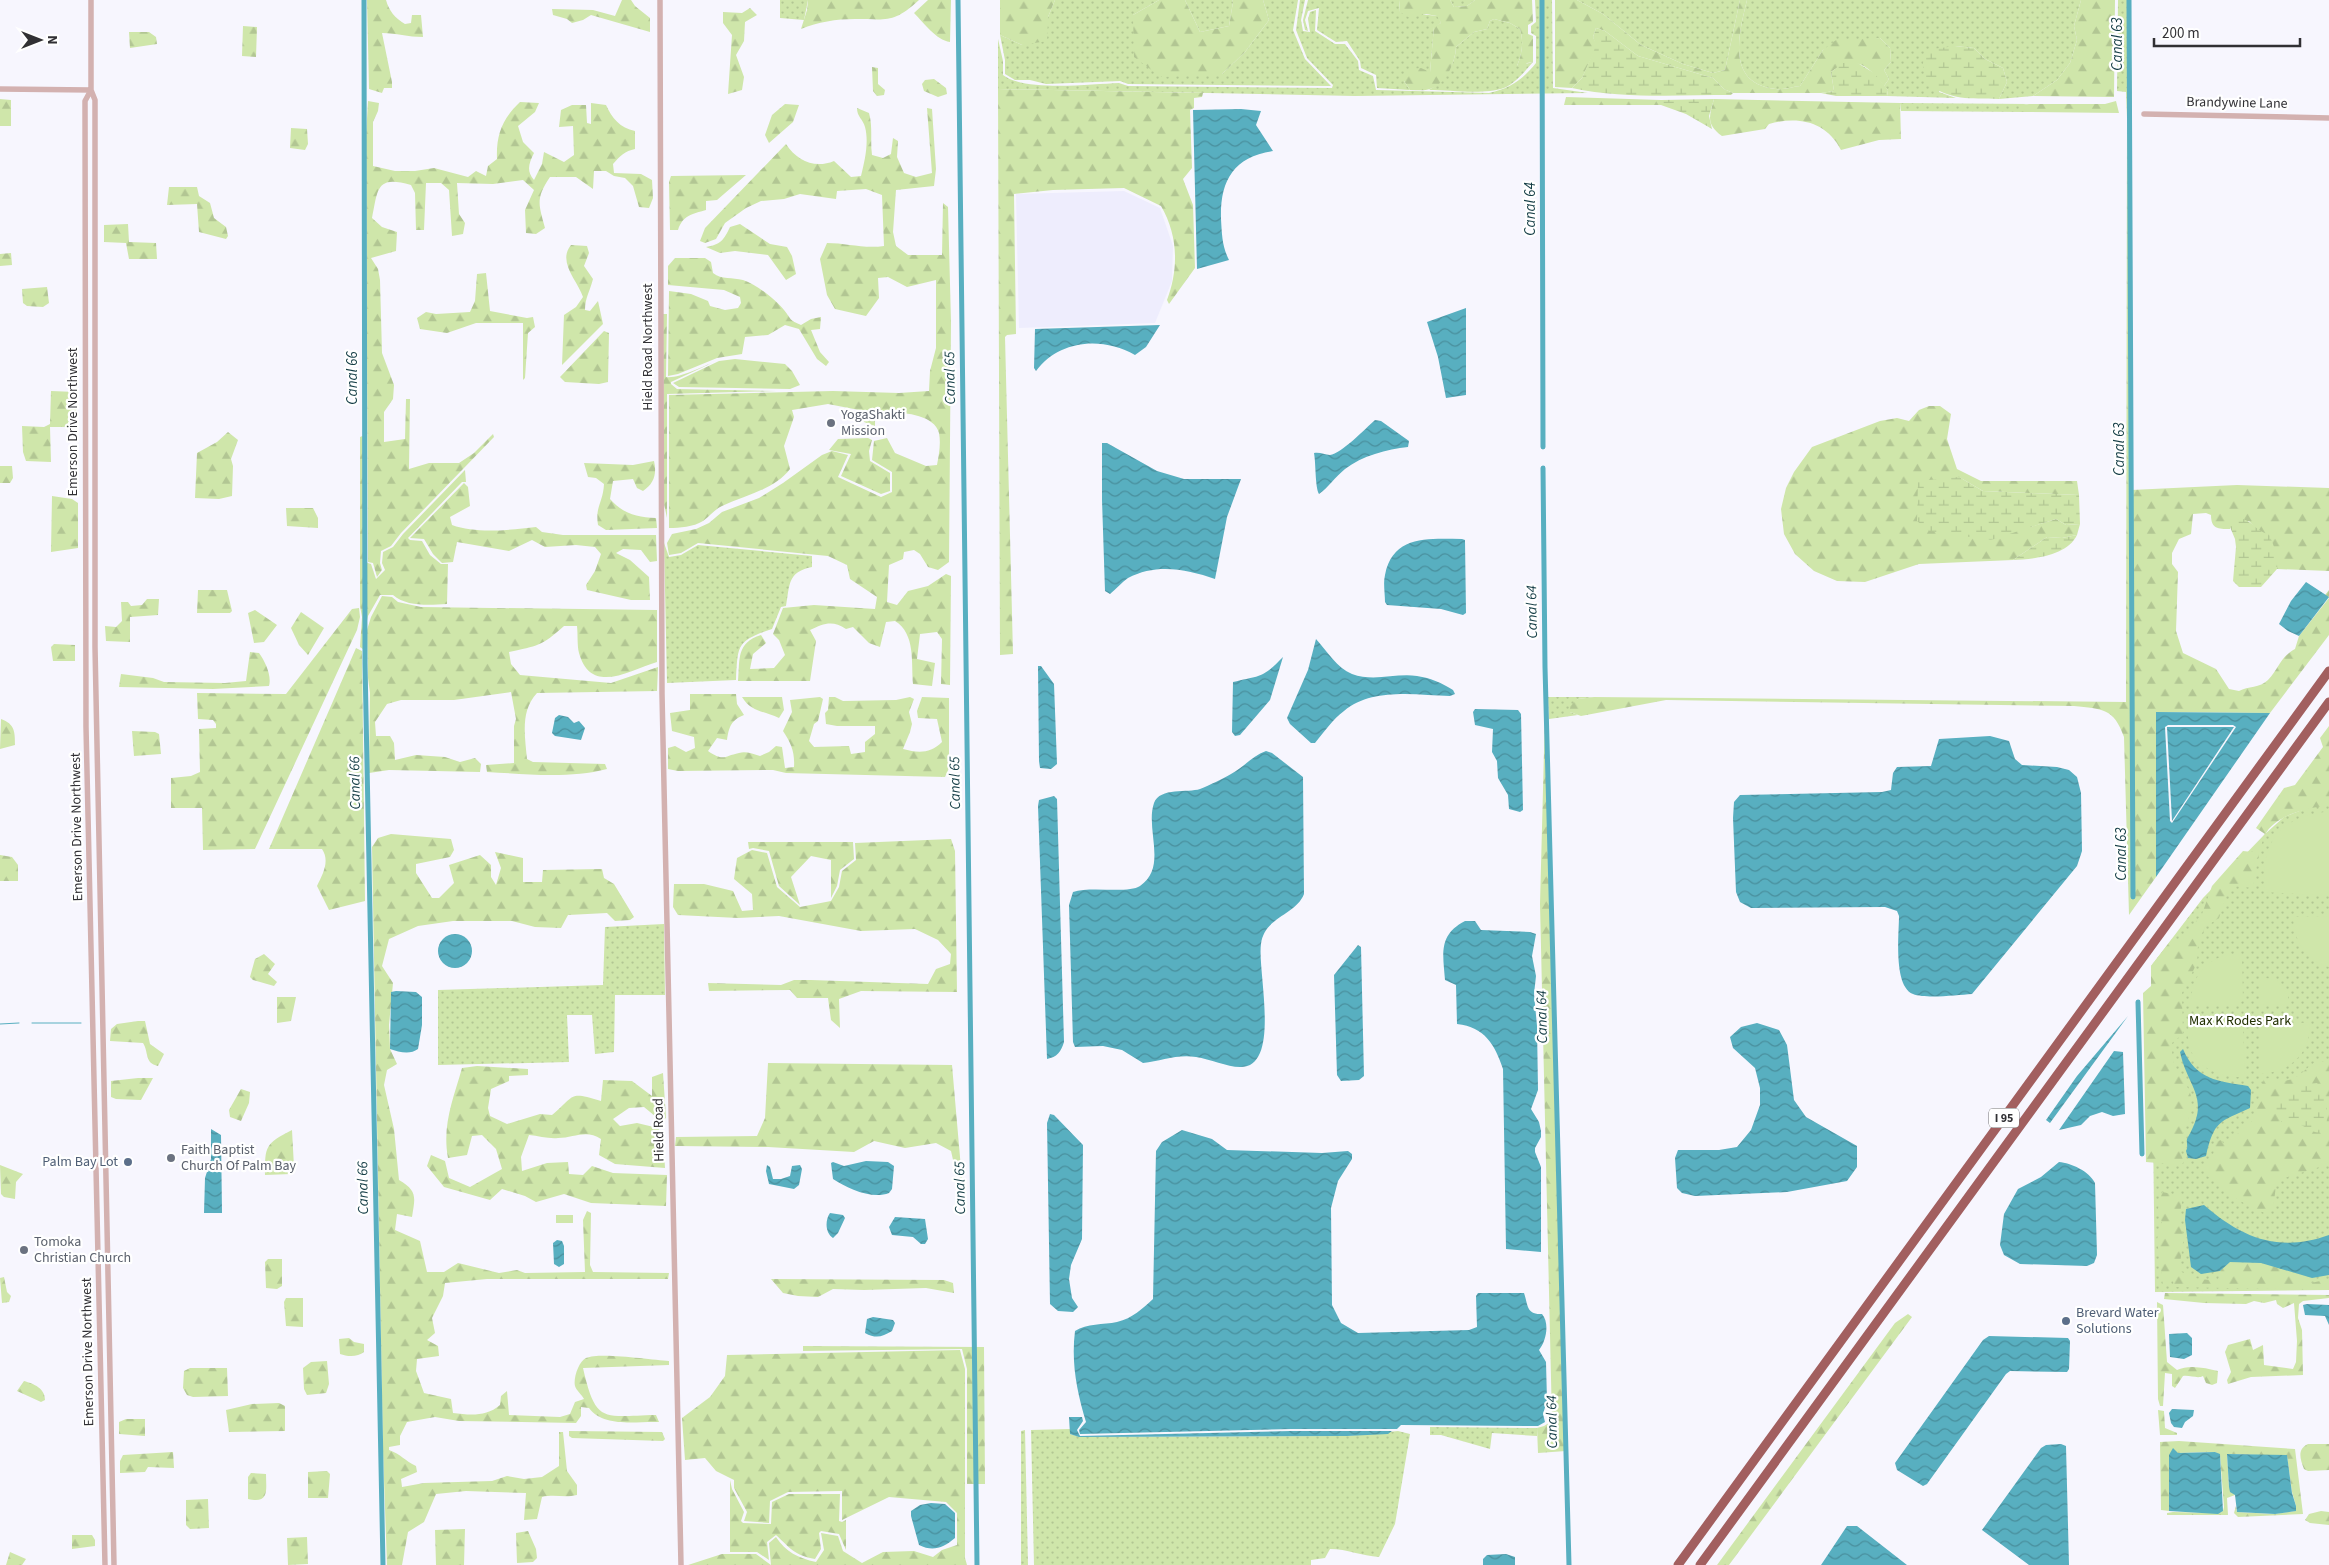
<svg xmlns="http://www.w3.org/2000/svg" width="2329" height="1565" font-family="'Source Sans 3',sans-serif">
  <defs>
    <pattern id="green-dots" width="8" height="8" patternUnits="userSpaceOnUse" patternTransform="scale(1.25)"><rect width="8" height="8" fill="#cfe6aa"/><path d="M2 2h.1M6 6h.1" fill="none" stroke="#b2c693" stroke-width="1.8" stroke-linecap="round"/></pattern>
    <pattern id="forest-firs" width="22" height="20" patternUnits="userSpaceOnUse" patternTransform="scale(1.25)"><rect width="22" height="20" fill="#cfe6aa"/><path d="M5 1l3.5 6h-7zM16 11l3.5 6h-7z" fill="#b2c693"/></pattern>
    <pattern id="wetland-marsh" width="20" height="14" patternUnits="userSpaceOnUse" patternTransform="scale(1.25)"><rect width="20" height="14" fill="#cfe6aa"/><path d="M1 5h8M5 5V1M11 12h8M15 12V8" fill="none" stroke="#b2c693"/></pattern>
    <pattern id="water-waves" width="16" height="10" patternUnits="userSpaceOnUse" patternTransform="scale(1.25)"><rect width="16" height="10" fill="#58afc0"/><path d="M0 5q4-4 8 0t8 0" fill="none" stroke="#498f9d"/></pattern>
  </defs>
  <rect width="100%" height="100%" fill="#f7f6fe"/>
  <path fill="#eeedfd" d="M1124,191l36,17 13,38 -1,35 -17,42 -136,5 -3,-134z"/>
  <path fill="url(#green-dots)" d="M780,0h28l-4,20 -24,-2z
    M1055,0h104l-26,15 89,59 23,-22 24,-32 -6,-20h35l-5,30 12,29 26,27 -203,-2 -8,-3 -74,3 -16,-4h-15l-10,-6v-14l-5,-25 22,10 26,-28z
    M1185,0h47l1,2 -4,24 -29,6z
    M1300,0h5l-4,20 2,11 7,1 -2,-13 2,-7 6,-2 -1,21 20,13h10l13,17 1,9 14,6 3,14 113,3c22,-5 33,-13 47,-30v-27l-5,-3v-7l5,-4 -1,-22h17l1,88 35,5 -233,3 -357,-7v-50l5,22v14c22,17 88,9 116,8l9,3 204,2 1,-3 -26,-27 -11,-28z
    M1308,0h91l1,12 38,4 3,7 -7,4 -4,45 -26,9 6,9 -33,-2 -1,-13 -15,-7 -1,-7 -13,-20 -11,1 -19,-12 2,-22 -11,3 -3,9 3,11 -3,-1 -2,-10z
    M1450,0h25l-8,6 -13,1z
    M1577,0h163l-15,70 -12,3 -30,-9 -42,-19 -38,-31z
    M1747,0h334l-7,26 3,14 -7,23 -13,17 -24,16 -34,3 8,-17 -4,-14 -18,-9 -11,-11 -19,-2 -16,46 17,6 -69,-2 1,-6 -4,-4 5,-7 -5,-9 7,-8 -1,-14 -10,-10 -57,12 -23,36c-8,1 -16,4 -24,3 -51,-5 -37,-56 -29,-89z
    M2118,0h12l2,111h-2v7h-3l-1,-26 -9,-1z
    M1494,19l16,4 10,6c4,14 2,24 -3,37l16,-4c-8,9 -17,21 -29,26 -20,7 -54,2 -75,2 16,-9 26,-24 27,-43l18,-15 13,-3 3,-8z
    M1900,103l129,1 -5,1v7l-123,-1z
    M664,543l5,14 12,-2 17,-10 114,11v11c-25,5 -22,18 -26,39l-5,1 -9,22c-36,12 -34,16 -36,51l-69,3z
    M1548,697h46l-16,2 -8,13 8,3 -29,4z
    M2312,806h17v484l-174,2 -4,-326 52,-68 62,-64 19,-17z
    M664,924l1,71h-50l-1,57 -19,2 -3,-39h-25l2,47 -131,3v-75l165,-5 2,-58z
    M1430,1427l107,1v8l-45,-3 -2,16 -49,-14h-11z
    M1070,1429v5l10,3 267,-1 51,-5 12,3 -15,90 -16,33c-17,-1 -32,-8 -49,-8l-5,9 -14,2v5h-277l-3,-135z
    M1025,1430l3,135h-7v-134z"/>
  <path fill="url(#forest-firs)" d="M367,0h19c3,11 9,18 19,24l6,-1 1,-8h9l2,22c-15,0 -27,-4 -41,-4l10,49v6h-8l-2,5 -13,-4z
    M622,0h9l4,6 15,12v14l-59,-17 -8,5 -11,3 -5,-4 -14,-4 -1,-6 41,1 22,6z
    M808,0h111c-26,24 -32,19 -64,19 -19,0 -37,3 -54,10l6,-19z
    M928,0h23l-1,42c-14,-2 -26,-19 -36,-29z
    M1000,0h55l-7,17 -1,24 -25,4 -22,-10z
    M1159,0h26l15,32 29,-6 4,-24 -1,-2h31l6,20 -24,32 -23,22 -61,3 -27,-20 -1,-42z
    M1399,0h51l4,7 13,-1 8,-6h57l1,22 -5,3v9l5,2v26l-6,1 -4,5 -6,-2c5,-13 7,-23 3,-37l-10,-6 -16,-4 -4,2 -3,8 -13,3 -18,15c-1,16 -9,36 -26,42 -5,2 -13,1 -20,1l-6,-9 1,-11 16,-2 9,4 4,-46 7,-3 -4,-7 -11,-2 -16,4 -10,-6z
    M1555,0h22l26,14 38,31 42,19 30,9 12,-3 15,-70h7c-8,33 -22,84 29,89 7,1 16,-2 24,-3l23,-36 13,-10 44,-2 10,10 1,14 -7,8 5,9 -5,7c-16,-21 -29,-32 -53,-14l3,19 -13,2h-88l-9,-4 -11,-11 -75,-22 -33,-25 -9,-3 -3,9 4,9 -15,32 -10,10 -17,-1z
    M2081,0h34l-1,97 -81,-1 24,-16 13,-17 7,-23 -3,-14z
    M750,8l7,7 -12,7 -1,19 -8,14 8,22 -2,13 -14,4 4,-59 -9,-12v-11l19,1z
    M243,26l14,1 -1,30 -14,-1z
    M129,32h20l7,5 1,7 -27,4z
    M872,67l6,1v16l7,6 -1,5 -7,1 -4,-5z
    M934,79l12,9 1,6 -9,3 -14,-6 -2,-7 3,-4z
    M998,89l205,4 -1,4 -8,1v10l-4,2 2,58 -9,11 10,26 2,63 -26,36 -2,-4c12,-32 11,-65 -6,-94l-37,-18 -71,2 -39,4 2,140 -9,1 -2,2 8,317 -13,1z
    M1566,97l95,3v5h-97z
    M0,99l11,1v26h-11z
    M1714,99l186,4 1,36 -22,1 -38,10c-15,-29 -43,-34 -72,-26l-4,5 -43,7c-16,-12 -13,-19 -8,-37z
    M368,101l11,2 -1,8 -5,11v44l22,5h20l19,-3 34,9 8,-6 10,5 2,-10 9,-7c-1,-24 5,-40 23,-57l19,1 -4,9 -17,14 5,16 11,11c-5,10 -8,18 0,27l8,-16 2,-12 20,10 10,-7 -1,-29 -14,1 2,-17 11,-5h14l1,18 4,1v-21l15,2c6,13 14,23 29,26v18c-10,2 -15,7 -22,15l1,9 27,1 11,6 1,18 -4,10 -10,-1 -6,-21 -8,-8 -11,-2 -8,-5h-12l-1,18 -17,-12h-26c-15,22 -11,28 -5,51l-9,6 -10,-1 -1,-23 9,-20 -11,-10 -30,4 -36,-1 2,31 6,9 -2,11 -11,2 -3,-46 -8,-7h-15l-2,47h-8l-1,-37 -4,-8c-35,-10 -33,4 -39,33l10,9 15,5 -1,19 -25,7 7,11 2,11 2,73 12,32 -1,14 -9,13v30l21,-3 1,-40h4l-1,70 20,-6h30l15,-10 19,-19 1,3 -93,96 -10,13 -10,5 -1,12 2,7 -5,7 -4,-14 -5,-1 -2,-425z
    M2116,101l3,12 -95,-1v-7l5,-1h76z
    M785,104l14,1 -6,17 -24,21 -4,-8 7,-20z
    M857,108l12,5c4,14 1,28 3,42l11,3 8,-4 2,-16 5,3 -1,16 7,16 12,4 16,-4 -5,-65 5,1 4,60 -2,17 -38,4 -3,42 3,14 12,9h34l1,-52 5,4 3,115 -2,240 -11,8 -10,-3 -8,-13 -6,-4 -10,2 -1,7 -14,6 -2,37 10,3 11,-14 20,-5 18,-12 5,2 -1,109 -9,-1 1,-45 -5,-7 -17,2 -3,25 18,4 -3,23 -19,-2c-2,-21 3,-50 -18,-63l-9,1 -6,25 -11,-4 -16,-16 -7,2c-13,-9 -22,-6 -36,1l6,11 -6,40h-72c2,-22 -2,-38 23,-46l5,8 -13,11 -3,15 24,-1 11,-13 -6,-15 -6,-6 10,-26 31,-3 61,4 2,-12 -27,-18 -3,-14 -19,-9 -130,-13 -17,10 -12,2 -2,-12 5,-9 24,-5 13,-6 13,-11 37,-14 24,-15 39,-28 10,-4 16,4 -10,22 43,20 11,-5v-20l-20,-12 2,-19 13,-3 8,15 31,13 11,-1c2,-11 4,-21 2,-32 -6,-22 -47,-21 -64,-20v13l-11,-4 -5,-12 -31,-6 -36,6 2,7 -10,29 6,23c-16,21 -45,26 -68,37 -7,3 -12,10 -19,15 -10,6 -23,7 -34,7v-133l164,-4 66,2 30,-2 1,-20 6,-23v-68l-29,7 -19,-10 -10,1 1,20 -13,18 -31,-7 -8,-14 -7,-36 7,-16c19,0 37,6 57,3l-2,-51 -16,-6 -29,2 -1,8 -36,-5 -16,5 -23,2 -15,7 -21,15 -9,16 -11,4 -5,-2 5,-13 81,-84c11,17 29,25 48,17l17,16 10,-1c4,-16 8,-34 4,-49 -2,-8 -8,-10 -8,-19z
    M2127,118h3l1,372 106,-5 92,3v83l-52,-2c1,-24 -15,-32 -28,-48l-19,6v2c-12,0 -19,0 -19,-14l-5,-2 -13,1 -2,20 -12,5 -7,14v11l6,8 -2,59 7,22 33,16 13,20 10,2c9,-5 21,-3 29,-11 11,-11 11,-22 27,-31l4,-13 30,-38 -4,-3 4,-5v45l-59,78 -114,-1v165l-27,38 -5,-178c-10,-29 -22,-28 -50,-31l-408,-6 -85,16 -11,-4v-6l8,-7 16,-2 532,5z
    M291,128l16,1 1,15 -3,6 -15,-2z
    M746,175l-29,25 -11,1v9c-14,4 -23,5 -28,20h-8l-1,-48 2,-6z
    M169,187h28l2,9 11,7 4,15 12,9 2,9 -2,3 -27,-7 -2,-28 -30,1z
    M128,224l1,18 27,1 1,16h-28l-3,-16 -22,-1v-17z
    M740,224l30,20 17,3 5,9 4,18 -10,6 -18,-25 -33,-4 -15,2 -14,-6c14,-2 18,-7 24,-20z
    M571,245l16,1 2,7 -5,13 9,13c-3,12 -8,19 -8,31l5,1 8,-10 5,23 -41,41 2,-50 12,-8 7,-10c-5,-16 -26,-35 -12,-52z
    M11,253l1,12 -12,1v-12z
    M675,258h30l6,4 2,11c9,7 19,4 30,7 14,5 32,19 41,30 8,10 5,10 17,15l10,-6 10,-2 -1,12 -9,1 9,22 9,10 -3,4 -9,-7 -18,-30 -14,-4 -17,10 -23,2 -3,17 -25,4 -39,16 -10,2 1,-85 22,3 17,7 2,5 15,4 13,-2 3,-5 -1,-6 -16,-7 -56,-5v-19z
    M486,273l4,38 37,7 6,-1 2,10 -7,6 -3,45 -2,2v-57h-47l-29,10 -27,-4 -3,-11 9,-6 10,2 34,-2 5,-11 2,-27z
    M47,287l2,16 -6,4 -16,-1 -4,-3 -1,-14z
    M663,314h4l-1,63c12,2 36,-10 48,-15l-43,20v2l6,5 100,2 -110,3v124l-3,-14z
    M604,331l5,2 -1,49 -9,2 -34,-2 -5,-5z
    M735,359l50,5 7,7 8,14 -10,4 -111,-2 -6,-4 46,-22z
    M51,391l25,1 1,35h-27l1,35 -25,-1 -3,-9 -1,-26 22,1 6,-3z
    M1929,406h11l11,8 -4,25 10,30 24,12h96l2,14 -96,-4 -24,-14 71,50 26,-8 10,6 14,-1 -3,11 -15,3 -15,-1 -34,23 -94,4 -54,18 -28,-1 -23,-10 -19,-17 -11,-20 -3,-25 5,-21 8,-16 18,-25 68,-26 17,-3 12,3 10,-11z
    M228,432l10,8 -7,19 2,7 -1,30 -13,3 -24,-1 2,-45 20,-11z
    M365,435v127l6,2 5,15 9,-9 -3,-7 1,-11 10,-5 10,-13 62,-64 1,12h-4l-54,56 2,2 12,1 8,14 11,9h7l-1,40c-18,1 -40,3 -54,-9h-13l-12,21 -3,14 3,66h-3l-1,-46 -4,-3 2,-30 -2,-11v-169z
    M868,438l4,2 -3,11 1,10 20,12v18l-9,3 -40,-18 10,-22 -22,-4 9,-11z
    M654,461c3,13 0,23 -11,30l-6,-3 -4,-9 -20,2 -3,18c13,15 27,18 46,19l1,10 -51,2 -8,-5c-3,-19 5,-22 6,-41l-8,-6 -8,-1 -4,-14 49,2z
    M0,466h12l1,12 -3,5h-10z
    M464,483l4,4 2,19 -20,11 2,8c24,9 58,5 84,2l6,5 21,3h93l1,26 -7,1 -9,-12 -18,-1 -7,4 14,7 19,17 1,23h-19l-44,-10 -1,-5 9,-14 6,-17 -6,-7 -19,-2 -31,2 -13,-7 -23,11 -52,-9 -4,20 -11,1 -9,-9 -9,-15 -14,-1z
    M52,496l20,3 6,4v45l-27,4z
    M286,508h27l5,10v10l-31,-2z
    M198,590h29l5,21 -2,2h-33z
    M382,596l10,1 6,5 23,5 236,3v52c-27,8 -66,34 -78,-9 -2,-8 -1,-18 -2,-27h-13c-22,20 -27,20 -55,26l2,12 9,11 91,8 47,-16 -1,24 -120,2c-17,18 -12,43 -10,66l6,3 72,2 2,5c-38,10 -81,5 -120,3l-1,-7 28,-2v-37l2,-7 -5,-27 -57,8h-53l-14,4 -12,18 1,14h14l4,7 1,17 21,-5 29,2 15,5 15,-4 6,6 -1,8 -91,-2 -20,3 1,-80 -2,-15 -1,-48 4,-13z
    M147,599h12l-1,16 -28,2v25l-24,-1 -1,-15 11,1 6,-6 -1,-19h7l3,4 11,-1z
    M359,608l1,9 -3,13 -102,219 -52,1 -1,-42h-31v-30l20,-2 9,-4 -1,-43 17,-1v-4l-3,-4 -15,-1 -1,-26 89,1 66,-85z
    M255,610l22,15 -13,17 -10,1 -6,-30z
    M301,612l23,16 -16,27 -9,-10 -8,-17z
    M54,644l21,1v16h-22l-2,-14z
    M356,648l6,3 3,250 -36,9 -12,-24c6,-12 13,-25 5,-37h-53z
    M250,652l9,1c6,8 13,23 10,33l-56,3 -94,-2 2,-13 32,4 11,4 61,1 21,-2z
    M690,694h46l1,10 7,11c-13,5 -15,12 -17,25l-10,-2 -9,13c16,11 16,5 31,2 7,-2 14,1 21,3l9,-4 7,-6 6,1 3,21 9,-1c1,-15 -3,-24 -11,-36l9,-19 -2,-12 30,-3 3,2 -5,22 -4,3 -5,17 5,6 35,-1 2,8 14,-2v-10l10,-8v-8h-38l-11,-2 -1,-11 3,-3 1,-13h6l8,4 53,-1 14,-3 4,2 -5,13 3,12 -2,8 -7,17c15,4 27,5 39,-7l-5,-23 -19,-1 -1,-7 5,-14 27,1v70l-4,9 -159,-4 -13,-3 -95,1 -10,-2v-21l7,-2 11,6 9,-4 -1,-11 -22,-6 -2,-18 20,-3z
    M742,697h40l2,13 -5,8c-15,-7 -28,-6 -37,-21z
    M1548,711l2,192 16,548 -28,2 -1,-25 7,-2 8,-5 -12,-517 5,-191z
    M1,719c14,5 14,13 14,26l-15,4z
    M2329,726v80c-19,0 -55,10 -64,29 -7,15 -9,37 -12,53l-18,-2 -7,5 -9,27 -14,9 -7,18 -1,18 -15,30 1,41 -11,9c0,10 0,18 5,27 4,9 14,19 14,28 3,25 -18,40 -7,64l-3,3 -35,-3 -3,-169 8,-7v-20l21,-27h10l20,-25 10,-28 31,-35 9,1 13,-18 -9,-6 28,-40 11,-3 28,-38 -3,-9z
    M132,731l23,1 4,2 2,20 -27,2z
    M391,834l60,5 3,11 -4,7 -34,7v9l16,25h7l15,-15 -5,-18 31,-10 11,10v12l5,8 5,-17 -6,-16 28,6v24h19l1,-12 59,-1 2,9 10,6 20,33 -4,3 -15,1 -8,-8 -39,2 -7,13 -26,-1 -23,-6h-59l-35,5 -29,13 -7,27 11,17 -4,42 1,24 7,15 -10,6 -3,15 10,44 5,51c19,11 16,18 13,37l-15,-3 -2,16 25,11 7,31h17l14,-9 41,10 18,-3 8,3 60,-1 -2,-52 4,-9 4,2 -1,52 3,7 76,1 -1,6h-181l-42,4 -2,13 -11,22 3,15 -8,7 11,6 1,10 -22,3 -1,12 8,22 27,6 2,14c17,2 33,4 47,-8l1,-9 6,-5 2,24 51,2 10,-3 5,-12 9,-3c-2,-4 -8,-9 -9,-13 -2,-8 4,-25 11,-28 15,-6 65,2 83,3v4l-86,3c13,57 20,48 73,47l3,7c-23,-1 -55,6 -70,-14l-8,-1v9l-5,7 -117,-2 -24,-4 -28,5 -7,14v9l-11,2v3c12,4 16,11 27,16l1,6 -16,7 1,8 22,-4 68,-2 15,-5 17,3 18,-2 17,-11v-34h4l4,39 10,14v10c-13,3 -22,-1 -35,2l-5,22 -13,1 2,-27 -60,-2 -30,3 -12,28 -16,10 -6,33h-15l-4,-114 -11,-604 6,-9z
    M951,839l4,12 2,141 -96,-1 -22,8 1,29 -9,-8 -3,-22h-31l-7,-8 -81,1 -1,-8 73,2 13,-5h17l117,4 8,-15 14,-5 1,-10 -13,-14 -23,-11 -54,2 -82,-15 -41,2 -60,-3 -5,-8 1,-23h30l29,7 9,20 11,-1 -1,-16 -18,-15 3,-21 15,-8 15,3 10,34 23,20 31,-6 8,-14 3,-16 14,-11 -1,-17z
    M748,842h105l1,17 -14,11 -3,16 -6,12v-38l-20,-4 -20,21 9,28 -21,-19 -10,-35 -16,-3 -4,1z
    M0,855l12,2 6,8v16h-18z
    M264,954l11,10 -7,10 9,8 -3,4 -21,-6 -3,-3 5,-18z
    M277,997h19l-5,24 -14,2z
    M138,1021h7l5,23 14,10 -6,12c-14,-3 -9,-14 -15,-23l-33,-2 1,-12 6,-5z
    M2317,1061l12,1v102l-48,15 -5,6 -3,25 -6,4c-14,-6 -27,-12 -40,-22 -8,-6 -12,-13 -22,-17l1,-10c8,-6 8,-14 9,-23l6,-2 4,5 27,-24 12,-42c9,-3 16,3 25,1 12,-3 18,-14 28,-19z
    M768,1063l184,2 10,115 -6,-7 -5,-22 -15,-8 -31,5 -31,-7 -20,11 -86,-5 -93,-1 1,-9 81,-1 8,-18z
    M477,1066l51,3v6l-19,1v5l-18,8 -3,19 2,8 17,8 33,-10 12,1c24,-20 16,-24 49,-14l2,-21 29,1 20,15v-19l11,-4 3,45 -5,3 -17,-14 -15,1 -16,11 7,7 17,-3 21,5 5,7 2,33 -50,-4 -16,-9 2,-16c-15,-10 -27,-1 -43,-1 -9,1 -19,-2 -29,-3l-8,22 1,14 25,-8 21,-1 1,12 14,1 9,-9 21,7 54,2 -1,31 -75,-3 -27,-9 -28,8 -11,-6 -23,-7 -12,11 -46,-13 -17,-21 4,-11 14,6 4,17 21,9 32,-18 -6,-20 -14,-14 -10,1 -5,19 -19,3c-6,-33 5,-58 14,-90z
    M138,1078h15l-12,22 -25,-1 -5,-2v-16z
    M241,1089l9,3 -1,11 -8,18 -11,-4 -1,-7z
    M292,1130l2,37 -3,7 -26,1c0,-29 0,-31 27,-45z
    M0,1165l23,9 -7,8 -1,17 -11,-2 -3,-3z
    M2162,1192l21,4 -3,17v14l4,9 -5,34c12,9 24,10 39,10l3,-10 9,-8 31,1 51,15 -1,5 18,-4v11l-154,-3 -3,-8 -9,7 -6,-47 5,-17 -5,-9z
    M268,1259h14v27l-5,3 -11,-1 -1,-26z
    M4,1277l3,15 4,4 -2,6 -7,1 -2,-25z
    M771,1279l173,1 9,3 1,10 -28,-5 -62,2 -31,-1 -15,8 -20,-1 -15,-3z
    M2165,1293l164,2v3l-26,3 -4,3 -1,14 4,12 1,45 -52,2 -23,7 -1,-4 4,-8 -6,-20 3,-7 22,-6 3,11 10,-5 1,20 29,4 3,-7 1,-21 -3,-38 -11,5 -6,-4 -1,-4 -12,3 -10,-2 -8,3 -42,-1 -40,-4z
    M286,1298h17v29l-17,-1 -2,-24z
    M2157,1302l6,3 4,57 10,8c12,-6 29,-2 41,1l-1,12 -5,2 -6,-2 -3,-7c-5,3 -13,-1 -20,0l-8,12 -3,-2v-12l-7,-1 -2,33h-3l-2,-7z
    M1908,1314l4,3 -183,248h-12l178,-242z
    M349,1338l5,4 10,2v8c-6,5 -16,5 -24,2l-1,-15z
    M803,1346l181,1 1,137h-18v-115l-5,-20 -159,2z
    M960,1350l5,19v189l2,7h-279l34,-11h34l15,11 -2,-22 7,-6c10,15 22,21 40,25l8,-12 -3,-17 17,3 5,15 19,12 21,-11 31,-1 19,6 9,-7 15,-5v-32l-11,-11 -57,-5 -47,23v-29l-54,1 -18,9 -1,22 -25,-2 3,-9 -13,-24v-8l-18,-9 -11,-13 -20,2 -3,-42 28,-21 15,-21 2,-21z
    M327,1361l2,23 -3,9 -19,2 -3,-6 -1,-21 8,-6z
    M190,1368h37l1,28 -35,1 -6,-2 -4,-7 1,-17z
    M24,1381c10,3 21,7 21,19l-4,2 -24,-11z
    M279,1403l6,3v25l-56,1 -3,-22 26,-6z
    M2158,1410l6,1 1,17 12,5v2h-17z
    M126,1419h19v17l-26,-2v-12z
    M569,1431l93,1 3,7 -2,2 -91,-3 -3,-2z
    M2179,1441l116,8 8,65 -65,3 -4,-4 2,-7 1,6 37,2 21,-3 1,-5 -4,-14 -5,-36 -60,-2 2,33 6,8 -8,3 1,17h-61v-2l6,-1 45,1 5,-2 1,-4 -4,-52 -5,-3 -37,1 -9,32v26l-8,-1 -1,-68z
    M2308,1444h21v26l-21,1 -4,-2c-4,-10 -7,-20 4,-25z
    M173,1452l1,16 -26,-1 -3,5 -25,1v-12l3,-6z
    M327,1471l3,3 -2,24h-20v-26z
    M251,1473l15,1c0,16 4,30 -18,25v-22z
    M730,1480l2,9 12,23 -3,9 2,2 28,1 1,-22 17,-8h51l-1,27 3,1 4,-2v30l-7,-16 -18,-3 -2,2 2,16 -6,10c-21,-4 -24,-10 -39,-24l-9,7 2,18 -12,-8h-27z
    M208,1499l1,29 -19,1 -4,-4v-25z
    M2321,1511l8,1v13l-19,-2 -5,-3 4,-6z
    M465,1529l-1,36h-28l-1,-35z
    M528,1531l8,18 1,9 -4,4 -16,1 -1,-30z
    M72,1535h20l3,5v6l-23,3z
    M307,1537l1,27 -20,1 -1,-27z
    M10,1552l16,7 -4,6h-16z"/>
  <path fill="url(#wetland-marsh)" d="M1596,28l9,3 33,25 75,22 11,11 9,4 -2,2c-51,0 -108,4 -159,-7l10,-10 14,-32 -3,-9z
    M1955,46l19,2 11,11 18,9 4,14 -8,17c-31,-1 -46,2 -74,-16l-2,-20 4,-13z
    M1856,62l18,11 14,17 -1,6h-51l-15,-3 13,-2 -3,-19 12,-9z
    M1714,99l-5,17 3,13 -26,-15 -25,-9v-5z
    M1959,477l24,14 96,4 1,29 -14,1 -10,-6 -65,21 -62,-9 -12,-10 1,-40z
    M2243,519c10,3 14,13 26,15l9,23 -1,12 -16,18h-22l-6,-6 3,-34 -1,-8 -5,-12 2,-4z
    M2077,535c-10,21 -43,24 -64,25l34,-23 15,1z
    M2317,1083c11,14 12,31 8,48 -11,5 -17,-4 -27,-7 -3,-1 -8,1 -12,0 -13,-4 -11,-23 -4,-31l13,-1 14,-8z"/>
  <path fill="#cfe6aa" d="M2324,812l5,1v83l-64,-4c-5,-46 11,-73 59,-80z
    M2329,916v51c-25,-7 -34,-25 -36,-50z
    M2228,954h14l1,46 -5,5h-47c0,-27 12,-43 37,-51z
    M2260,977l17,3 11,16v8l-25,1 -4,-2z
    M2264,1022l46,1c0,32 -20,49 -51,51v-47z
    M2188,1023h45l10,7 2,47c-22,1 -47,-7 -56,-30 -2,-7 0,-17 -1,-24z
    M556,1215h17v8h-17z"/>
  <path fill="url(#water-waves)" fill-rule="evenodd" d="M1241,109l20,2 -5,14 17,26c-40,6 -53,30 -52,68 1,16 1,27 8,41l-32,9 -4,-159z
    M1466,308v87l-20,3 -8,-41 -11,-35z
    M1160,325l-14,22 -11,8c-33,-19 -76,-15 -99,16l-2,-3 1,-39z
    M1375,420l6,1 28,20 -1,6c-21,2 -46,9 -63,22 -10,8 -17,19 -26,25 -4,-7 -3,-30 -5,-41 7,-1 10,2 16,2 11,-1 36,-27 45,-35z
    M1102,443h5l50,28 27,8h57l-14,38 -12,62c-28,-10 -59,-16 -87,-1 -6,4 -12,11 -18,16l-5,-3 -3,-91z
    M1462,539l3,1 1,73 -3,2 -22,-6 -54,-4 -2,-3c0,-9 -2,-19 0,-27 8,-41 45,-36 77,-36z
    M2306,582l23,15 -30,39 -11,-5 -9,-7 12,-23z
    M1316,639c11,12 21,29 36,35 22,8 43,-1 65,2 14,2 25,7 36,14l2,4 -5,2c-33,-1 -78,-9 -106,15 -11,8 -20,21 -29,32h-4l-21,-19 -3,-6 21,-48z
    M1283,657l-13,43 -30,35 -5,1 -3,-4 1,-50c27,-7 29,-3 50,-25z
    M1038,666h3l13,18 3,80 -6,5 -11,-1 -1,-7z
    M1475,709l43,1 3,4 2,96 -3,2 -11,-3 -1,-14 -10,-17 -1,-17 -5,-9 1,-23 -18,-4 -2,-13z
    M2156,712l114,1 -114,164zM2168,725h65l3,2 -64,96 -2,-2 -5,-94z
    M559,715l9,2 6,6 5,-2 6,7 -4,12 -26,-4 -3,-3 3,-15z
    M2167,727h67l-62,94z
    M1990,736l19,5 6,18 7,6 35,2 12,3 8,7 4,16 1,58 -5,15 -105,128c-15,1 -46,5 -59,0 -20,-8 -14,-60 -14,-78l-2,-5 -12,-4 -134,1 -11,-6 -4,-10 -3,-74 1,-16 6,-7 142,-3 9,-2 2,-17 4,-6 34,-1 8,-27z
    M1266,751l6,2 31,24 1,117c-8,21 -40,23 -43,50 -4,26 21,124 -21,123 -13,0 -30,-8 -44,-10 -19,-3 -35,4 -53,6l-21,-13 -19,-4 -28,1 -2,-5 -4,-137 4,-13c18,-6 55,2 67,-6 28,-19 5,-57 14,-83 6,-16 34,-10 46,-14 10,-4 22,-10 31,-15 13,-7 21,-18 35,-23z
    M1054,796l3,3 7,243c-3,10 -7,15 -17,17l-9,-253 1,-6z
    M1465,921h10l6,9 49,2 6,2 -4,22 4,20 -2,18 3,32 1,64 -7,19 8,13 2,9v6l-6,11v4l6,15v85l-35,-3 -3,-180c-8,-24 -18,-42 -46,-45l-1,-39 -11,-5c-2,-26 -7,-45 20,-59z
    M438 951a17 17 0 1 1 34 0a17 17 0 1 1-34 0Z
    M1358,945l3,2 3,129 -5,4 -18,1 -4,-6 -3,-100z
    M396,991l20,1 6,5v28l-4,24c-8,6 -19,3 -28,0l1,-55v-2z
    M2128,1016l-78,107 -4,-3 31,-44z
    M1757,1023l22,7 8,15 7,55 12,17 51,29v21l-10,14 -60,11 -92,4 -13,-3 -5,-5 -2,-30 3,-8h41l18,-3 14,-17 9,-25v-17l-5,-20 -22,-20 -3,-11 11,-10z
    M2183,1049c13,31 35,32 65,37l3,4 -1,18c-31,14 -36,13 -44,48l-10,3 -8,-1 -2,-7c3,-5 -1,-10 2,-14 23,-40 0,-48 -8,-85z
    M2114,1051l9,1 2,62 -12,2 -11,-4 -12,4 -9,9 -22,5z
    M1050,1114l4,1 29,30 -1,94 -11,26 -2,14 3,19 6,9 -5,5 -15,-1 -8,-7 -3,-181z
    M211,1129l10,6 1,78h-18l1,-35 6,-19z
    M1182,1130l30,9 15,11 95,3 26,-2 4,3v5l-14,22 -7,27 1,97 9,18 17,10 111,-3 8,-3 -1,-31 2,-3h46c4,11 2,22 18,21 8,9 4,28 -3,36l7,12 1,39 -4,13 2,8 -7,4 -137,-1 -4,4h-106l-211,5 -1,-4 7,-8c-9,-30 -15,-59 -11,-91 12,-8 28,-6 42,-9 16,-4 25,-13 36,-23l3,-148 6,-9z
    M866,1161l22,1 6,4 -2,23 -3,4c-17,7 -42,-5 -56,-14l-2,-16 2,-1 11,4z
    M2059,1162c12,1 30,9 36,21l2,72 -3,8 -7,3 -67,-2 -16,-9 -4,-10 4,-31 14,-25 23,-12z
    M767,1165l3,2 3,12h8l9,-3 2,-10 8,-1 2,4 -3,16 -5,4 -25,-5 -3,-13z
    M2204,1205c38,33 75,48 125,30v40l-17,3 -51,-15 -31,-1 -10,9 -19,3 -10,-7 -6,-47 1,-11z
    M830,1213l13,2 2,3 -7,15 -5,5c-8,-5 -8,-18 -3,-25z
    M895,1217l30,2 3,20 -3,5h-4l-8,-7 -21,-2 -3,-8z
    M557,1240l5,1 2,5v18l-5,3 -5,-3 -1,-21z
    M2307,1304l22,1v20l-4,-9 -20,-1 -2,-10z
    M873,1317l20,3 2,3 -3,8c-10,6 -16,8 -27,2l2,-14z
    M2187,1333l5,5v17l-8,4 -14,-2 -1,-23z
    M1989,1336l79,2 2,3 -1,28 -2,3 -57,-1 -4,3 -79,110 -4,2 -26,-16 -2,-7 88,-123z
    M2172,1409l22,1 -1,6 -8,6 -3,6 -8,-1 -3,-4 -2,-10z
    M1069,1417h13l1,4 -6,9 3,6 211,-5h101l-4,3 -41,2 -268,1 -9,-3z
    M2061,1444l5,2 3,119h-40l-47,-35 59,-82 5,-3z
    M2173,1448l5,5 37,-1 5,2 3,57 -5,3 -49,-3v-56z
    M2227,1454l60,1 5,38 4,13v5l-21,3 -38,-2 -2,-17 -5,-3 -1,-5z
    M931,1503l14,1 10,9v25c-12,10 -22,14 -36,7l-8,-29v-5l9,-6z
    M1847,1526h10l50,39h-86z
    M1506,1554l9,3v8h-32v-6l4,-4z"/>
  <g fill="none" stroke-linecap="round" stroke-linejoin="round">
    <path stroke="#58afc0" stroke-width="1" d="M32,1023h49
      M0,1024l19,-1"/>
    <path stroke="#58afc0" stroke-width="5" d="M364,0l1,663 18,902
      M958,0l19,1565
      M1542,0l1,447
      M2129,0l4,897
      M1543,468l2,199 24,898
      M2138,1002l4,152"/>
    <path stroke="#d3b1b0" stroke-width="5.5" d="M91,0v90l4,10v547l19,918
      M660,0l2,694 19,871
      M0,89l91,1
      M91,90l-6,11 1,626 19,838
      M2144,114l185,4"/>
    <path stroke="#a25f5f" stroke-width="9" d="M1678,1565l651,-894
      M1700,1565l629,-863"/>
  </g>
  <g fill="#6b7280" stroke="#fff" stroke-width="2">
    <circle cx="831" cy="423" r="5"/>
    <circle cx="171" cy="1158" r="5"/>
    <circle cx="24" cy="1250" r="5"/>
  </g>
  <g fill="#5c6f8a" stroke="#fff" stroke-width="2">
    <circle cx="128" cy="1162" r="5"/>
    <circle cx="2066" cy="1321" r="5"/>
  </g>
  <g text-anchor="middle" dominant-baseline="central" stroke-width="4.5" stroke-linejoin="round" paint-order="stroke">
    <rect fill="#fff" stroke="#6f6e71" stroke-width="1" x="1989" y="1108.5" width="30" height="19" rx="4"/>
    <g font-size="12" font-weight="bold" fill="#313034">
      <text x="2004" y="1118">I 95</text>
    </g>
    <g font-size="14" fill="#313034" stroke="#fff">
      <text transform="translate(2237 103) rotate(1)">Brandywine Lane</text>
      <text transform="translate(648 347) rotate(-90)">Hield Road Northwest</text>
      <text transform="translate(73 422) rotate(-90)">Emerson Drive Northwest</text>
      <text transform="translate(77 827) rotate(-91)">Emerson Drive Northwest</text>
      <text transform="translate(659 1130) rotate(-91)">Hield Road</text>
      <text transform="translate(88 1352) rotate(-91)">Emerson Drive Northwest</text>
    </g>
    <g font-size="14" fill="#5b616d" stroke="#fff" text-anchor="start">
      <text x="841" y="415">YogaShakti<tspan x="841" dy="16">Mission</tspan></text>
      <text x="181" y="1150">Faith Baptist<tspan x="181" dy="16">Church Of Palm Bay</tspan></text>
      <text x="34" y="1242">Tomoka<tspan x="34" dy="16">Christian Church</tspan></text>
    </g>
    <g font-size="14" fill="#212f00" stroke="#fff">
      <text x="2240" y="1021">Max K Rodes Park</text>
    </g>
    <g font-size="14" fill="#4e5e75" stroke="#fff" text-anchor="end">
      <text x="118" y="1162">Palm Bay Lot</text>
      <text x="2076" y="1313" text-anchor="start">Brevard Water<tspan x="2076" dy="16">Solutions</tspan></text>
    </g>
    <g font-size="15" font-style="italic" fill="#153e46" stroke="#fff">
      <text transform="translate(2117 44) rotate(-90)">Canal 63</text>
      <text transform="translate(1530 209) rotate(-90)">Canal 64</text>
      <text transform="translate(352 378) rotate(-90)">Canal 66</text>
      <text transform="translate(950 378) rotate(-91)">Canal 65</text>
      <text transform="translate(2119 449) rotate(-90)">Canal 63</text>
      <text transform="translate(1532 612) rotate(-91)">Canal 64</text>
      <text transform="translate(355 783) rotate(-91)">Canal 66</text>
      <text transform="translate(955 783) rotate(-91)">Canal 65</text>
      <text transform="translate(2121 854) rotate(-90)">Canal 63</text>
      <text transform="translate(1542 1017) rotate(-91)">Canal 64</text>
      <text transform="translate(363 1188) rotate(-91)">Canal 66</text>
      <text transform="translate(960 1188) rotate(-91)">Canal 65</text>
      <text transform="translate(1552 1422) rotate(-91)">Canal 64</text>
    </g>
  </g>
  <g transform="translate(40 40) rotate(90)" stroke="#ffffff" stroke-width="4" paint-order="stroke">
  <path d="M0-4L9 19L0 12L-9 19Z" fill="#313034"/>
  <text y="-8" font-size="14" font-weight="bold" text-anchor="middle" fill="#313034">N</text>
  </g>
  <path d="M2154 38v8h146v-8" fill="none" stroke="#313034" stroke-width="2.5"/>
  <text x="2162" y="38" font-size="15" fill="#313034" stroke="#ffffff" stroke-width="4" paint-order="stroke">200 m</text>
</svg>
